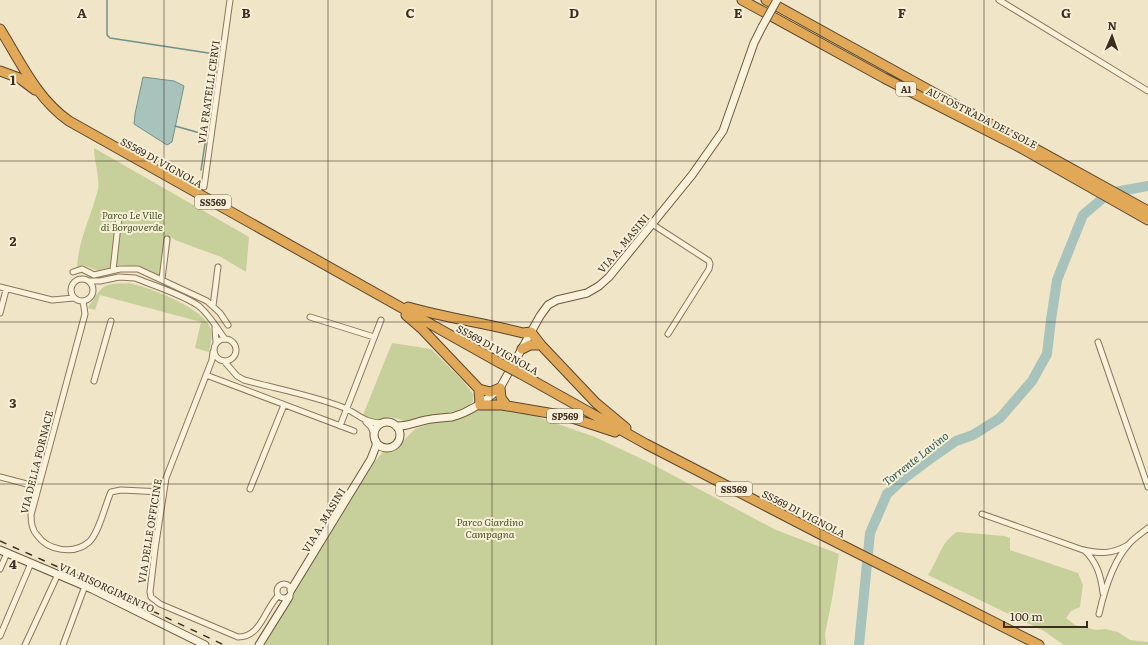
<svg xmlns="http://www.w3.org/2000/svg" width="1148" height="645" font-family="Literata,serif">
  <rect width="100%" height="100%" fill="#f0e5c7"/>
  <path fill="#c7cf9a" d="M94,148l155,89 -3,35 -25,-15 -46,-17 -4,-3 -6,41 -26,-11 -19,-2 -22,6 -15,-6 -6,3c1,-28 15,-53 21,-79 2,-12 -4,-28 -4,-41z
    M128,283c19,3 75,25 82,44 4,8 0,17 -1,25l-14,-4 6,-26 -101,-27 -5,15 -7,-2c2,-5 5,-7 7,-11 9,-15 17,-13 33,-14z
    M392,343l39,6 32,32 10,13v7l-4,5 -17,6 -9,6c-20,-8 -21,3 -40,4l-1,-2 -11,-3 -18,3 -10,-5z
    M477,404l58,12 60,21 51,24 130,69 63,24 -7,45 -7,35 1,11h-567l59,-99 7,-3 48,-79 10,-12 11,-2 21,-21 37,-13z
    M957,532l47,4 6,2v12l68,23 5,12 -3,22 -9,4 -5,7 9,7 21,5 9,-1 13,3 12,8 18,2v3h-84l-20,-14 -116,-56c11,-16 12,-32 29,-43z"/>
  <path fill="#a8c3bc" stroke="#6e928b" d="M143,77l31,4 10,5 -12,56 -5,3 -33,-21 1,-10z"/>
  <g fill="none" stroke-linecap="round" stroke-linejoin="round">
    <path stroke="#6e928b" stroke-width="1.5" d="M107,0v35l3,3 105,16 3,3
      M175,126l32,9
      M201,170l16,-105"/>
    <path stroke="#a8c3bc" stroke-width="10" d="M859,645l11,-112 17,-39 15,-14 28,-21 26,-18 17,-6 27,-17 32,-37 15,-27 4,-34 6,-40 26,-65 26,-22 39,-7"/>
    <defs>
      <path id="street" d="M999,0l149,91
        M204,187l26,-187
        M652,224l57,37 1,3 -1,5 -41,65
        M113,270l6,-53
        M73,272l9,-3 12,6 26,-6h18l69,32 13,12 8,12
        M71 290a11 11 0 1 1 22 0a11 11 0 1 1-22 0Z
        M162,279l5,-40
        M90,281h10l19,-4 16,1c17,7 52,18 65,29 10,9 17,21 25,32
        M0,287l52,13 22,-2
        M83,301l2,13 -54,201c0,7 1,15 6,20 11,16 37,20 52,7 10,-9 16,-37 22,-50l10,-2 42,2
        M213,306l5,-39
        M0,313l6,-23
        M310,317l64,20
        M215,327l1,16
        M214 350a11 11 0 1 1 22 0a11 11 0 1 1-22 0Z
        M1098,342l50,145
        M213,352l-1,8 -46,118 -11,71 -5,43 1,5 9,7 78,33c23,0 26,-27 40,-41
        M224,361l13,15 7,4c33,9 67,15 98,27 16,6 21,16 40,16
        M206,375l148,56
        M94,381l17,-60
        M366,422l5,5 3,7
        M340,426l41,-106
        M0,477l38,10
        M250,489l34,-84
        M982,514l101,36c18,4 29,4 45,-5
        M1084,550c13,12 17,26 19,43
        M0,569l7,-16
        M277 591a7 7 0 1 1 14 0a7 7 0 1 1-14 0Z
        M1099,614c5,-22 14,-53 30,-70 5,-6 13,-11 19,-16
        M0,636l31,-73
        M25,645l33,-71
        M63,645l22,-59"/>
      <path id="secondary" d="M374 435a13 13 0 1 1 26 0a13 13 0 1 1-26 0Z
        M396,426c10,1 20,-4 30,-6 9,-2 17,-2 26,-3 18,-5 34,-16 48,-29l40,-72 8,-11 9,-5 30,-7 12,-7 10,-9 83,-102 31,-44 31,-88 8,-16
        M0,550l92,39 113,56
        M291,590l80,-131 5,-13v-5
        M259,645l30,-48"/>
      <path id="highway" d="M742,0l142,78 139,71 125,71
        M766,0l382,211
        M0,29c20,32 37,70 69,92l431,242
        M0,71l19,7 16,12
        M408,307c38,11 77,16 115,26l8,-1 10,13
        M406,315l15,13 58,61 11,3 10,-4 1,10 6,8
        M522,349l8,-4h11l55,58 30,25
        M521,374l125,70 176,91 217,110
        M479,389l1,16h22l64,11 49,16"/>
    </defs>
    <use href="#street" stroke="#8c775b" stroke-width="7"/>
    <use href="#secondary" stroke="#6e583e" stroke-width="9"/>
    <use href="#highway" stroke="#5a452f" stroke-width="11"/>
    <use href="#street" stroke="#faf2db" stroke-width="5"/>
    <use href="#secondary" stroke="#faf2db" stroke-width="7"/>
    <use href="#highway" stroke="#e0a857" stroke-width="9"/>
    <path stroke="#3c2e1f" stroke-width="1.5" stroke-dasharray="7 7" stroke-linecap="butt" d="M0,541l85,38 139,66"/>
    <defs>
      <path id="secondary-bridge" d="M762,27l15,-27"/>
      <path id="highway-bridge" d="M500,363l21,11"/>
    </defs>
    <use href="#secondary-bridge" stroke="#6e583e" stroke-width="9" stroke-linecap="butt"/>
    <use href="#highway-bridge" stroke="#5a452f" stroke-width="11" stroke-linecap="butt"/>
    <use href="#secondary-bridge" stroke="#faf2db" stroke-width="7"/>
    <use href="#highway-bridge" stroke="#e0a857" stroke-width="9"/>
  </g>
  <path fill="none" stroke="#3c2e1f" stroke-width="1" stroke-opacity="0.55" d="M164,0v645M328,0v645M492,0v645M656,0v645M820,0v645M984,0v645M0,161h1148M0,322h1148M0,484h1148"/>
  <g text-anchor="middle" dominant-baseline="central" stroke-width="4" stroke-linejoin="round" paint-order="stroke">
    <g fill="#f7efd7" stroke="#746856" stroke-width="1">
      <rect x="896" y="82" width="20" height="14" rx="3"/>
      <rect x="195" y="195" width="36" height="14" rx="3"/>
      <rect x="547" y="409" width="36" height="14" rx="3"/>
      <rect x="716" y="482" width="36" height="14" rx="3"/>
    </g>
    <g font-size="9" font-weight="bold" fill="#3c2e1f">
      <text x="906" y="89">A1</text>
      <text x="213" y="202">SS569</text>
      <text x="565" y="416">SP569</text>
      <text x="734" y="489">SS569</text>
    </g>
    <g font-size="10" fill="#3c2e1f" stroke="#f7efd7">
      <text transform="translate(208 92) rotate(-82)">VIA FRATELLI CERVI</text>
      <text transform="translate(982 117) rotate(27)">AUTOSTRADA DEL SOLE</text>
      <text transform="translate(162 162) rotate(29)">SS569 DI VIGNOLA</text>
      <text transform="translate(623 243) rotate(-50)">VIA A. MASINI</text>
      <text transform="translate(498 349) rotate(29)">SS569 DI VIGNOLA</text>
      <text transform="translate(36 462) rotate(-76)">VIA DELLA FORNACE</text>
      <text transform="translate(804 513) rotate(27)">SS569 DI VIGNOLA</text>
      <text transform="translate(323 520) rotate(-59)">VIA A. MASINI</text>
      <text transform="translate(149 531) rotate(-81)">VIA DELLE OFFICINE</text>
      <text transform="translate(107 587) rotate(25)">VIA RISORGIMENTO</text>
    </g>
    <g font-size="10" font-style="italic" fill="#4a5926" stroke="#f7efd7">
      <text x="132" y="214">Parco Le Ville<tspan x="132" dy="12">di Borgoverde</tspan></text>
      <text x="490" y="521">Parco Giardino<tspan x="490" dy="12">Campagna</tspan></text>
    </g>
    <g font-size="11" font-style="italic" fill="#2e5c5b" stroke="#f7efd7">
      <text transform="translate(915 458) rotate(-38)">Torrente Lavino</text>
    </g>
  </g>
  <g font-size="13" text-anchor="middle" font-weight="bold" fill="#3c2e1f" stroke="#f7efd7" stroke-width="4" stroke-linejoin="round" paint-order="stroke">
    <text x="82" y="18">A</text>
    <text x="246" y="18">B</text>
    <text x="410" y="18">C</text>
    <text x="574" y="18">D</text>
    <text x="738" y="18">E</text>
    <text x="902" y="18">F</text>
    <text x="1066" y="18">G</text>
    <text x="13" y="85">1</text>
    <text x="13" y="246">2</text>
    <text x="13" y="408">3</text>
    <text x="13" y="569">4</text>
  </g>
  <g transform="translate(1112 36) rotate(2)" stroke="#f7efd7" stroke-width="3" paint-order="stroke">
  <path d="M0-3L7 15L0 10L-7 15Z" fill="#3c2e1f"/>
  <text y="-6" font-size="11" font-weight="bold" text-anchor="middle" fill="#3c2e1f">N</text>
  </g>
  <path d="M1004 621v6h83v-6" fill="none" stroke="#3c2e1f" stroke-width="2"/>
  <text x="1010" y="621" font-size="12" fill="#3c2e1f" stroke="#f7efd7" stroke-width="3" paint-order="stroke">100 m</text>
</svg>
